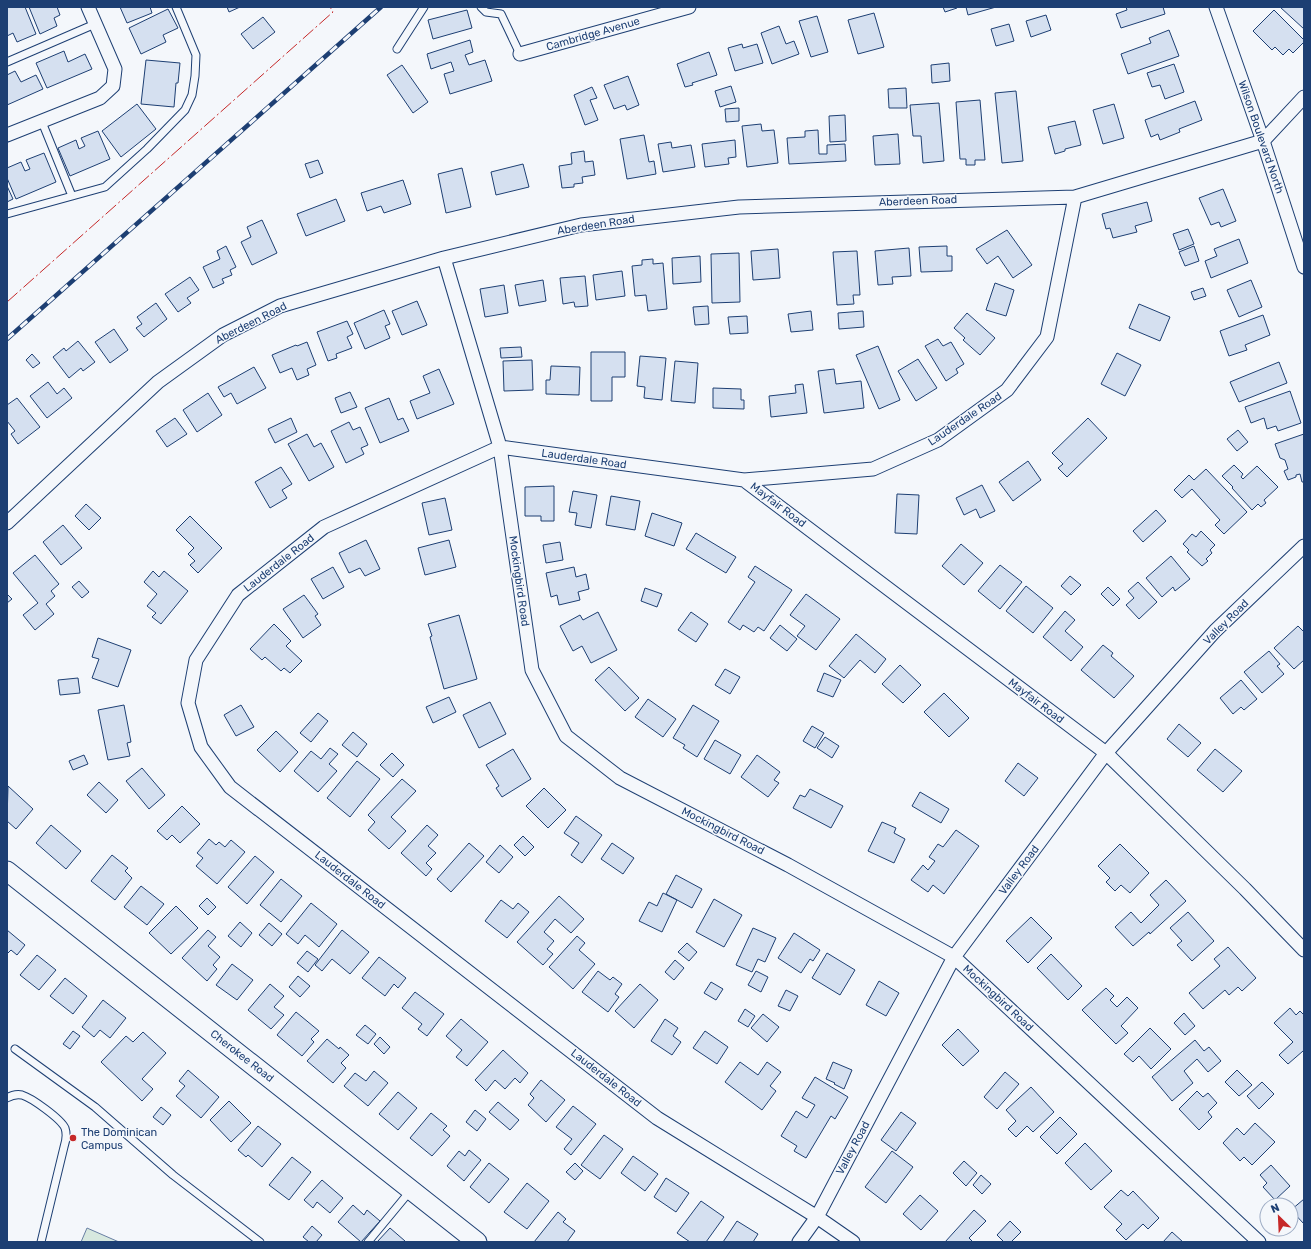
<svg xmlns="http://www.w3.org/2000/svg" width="1311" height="1249" font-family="Rubik,sans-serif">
  <rect width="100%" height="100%" fill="#f4f7fb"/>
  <path fill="#d7e8df" stroke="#687fa3" d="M87,1228l32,14h-38z"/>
  <path fill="#d5e0f0" stroke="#1d3f73" d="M7,7h18l11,27 -19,8 -4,-9 -6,3z
    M29,7h28l3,8 -6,3 3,8 -17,8z
    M120,7h30l2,6 -25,10z
    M227,7h13l-11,5z
    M943,7h14v1l-12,4z
    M966,7h30l-28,8z
    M1126,7h37l2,7 -44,14 -5,-14 11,-4z
    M1280,7h24v22z
    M168,9l10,19 -15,7 3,7 -25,12 -12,-26z
    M467,10l5,18 -39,11 -5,-19z
    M1274,10l30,30v2l-11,11 -4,-4 -6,6 -8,-8 -3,3 -19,-19z
    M874,13l10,34 -26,7 -10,-34z
    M1046,15l5,15 -20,7 -5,-16z
    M817,16l11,36 -17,5 -12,-36z
    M263,17l12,15 -22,17 -12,-15z
    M1009,24l5,17 -18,5 -5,-17z
    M779,26l7,18 8,-3 5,13 -27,10 -11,-31z
    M1169,30l10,26 -51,18 -7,-20 30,-11 -2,-5z
    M470,40l3,12 -8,3 4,10 16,-5 7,21 -42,13 -6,-20 10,-3 -3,-9 -20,7 -4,-15z
    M742,44l1,4 14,-4 6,19 -28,8 -7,-23z
    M64,51l4,11 17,-8 7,15 -45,19 -11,-25z
    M709,52l8,23 -25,8 1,2 -8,2 -8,-23z
    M146,60l34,3 -2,20h-2l-2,24 -33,-3z
    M949,63l1,18 -18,2 -1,-18z
    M1174,64l10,28 -19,7 -5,-14 -8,2 -5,-14z
    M402,65l26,37 -15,11 -26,-38z
    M15,71l6,11 15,-7 7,14 -36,16v-30z
    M628,76l11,29 -12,5 -2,-5 -11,4 -10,-24z
    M731,86l5,16 -16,5 -5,-16z
    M592,87l5,11 -7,2 8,20 -13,5 -11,-30z
    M906,88l1,20h-18l-1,-19z
    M1016,91l7,70 -21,2 -7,-70z
    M980,100l5,60h-10v5h-9v-6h-6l-4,-57z
    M1195,101l7,19 -23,9 1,3 -20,8 -2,-6 -7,3 -6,-17z
    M939,103l5,58 -21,2 -2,-27h-8l-3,-31z
    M137,104l19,25 -35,28 -19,-26z
    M1114,104l10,34 -21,6 -10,-34z
    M739,108v13l-13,1 -1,-13z
    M845,115l1,26 -16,1 -1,-26z
    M1075,121l6,24 -16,4v2l-10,3 -7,-27z
    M761,124l1,7 12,-1 4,33 -31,4 -5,-41z
    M818,130l1,24h8v-9l18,-1 1,17 -57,3 -2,-26 18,-1v-6z
    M98,131l12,28 -40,17 -12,-28 18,-8 3,9 6,-3 -4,-8z
    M898,134l2,30 -25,1 -2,-29z
    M644,135l5,27 5,-1 2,13 -29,5 -7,-40z
    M735,140l1,17 -8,1 1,6 -24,3 -3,-23z
    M671,142l1,6 19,-3 4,22 -32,5 -5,-28z
    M584,151l1,11 8,-1 2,14 -13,2 1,6 -9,1v3l-12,1 -3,-22 13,-2 -1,-11z
    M44,153l12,29 -40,17 -9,-21v-10l14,-6 4,9 5,-2 -4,-9z
    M318,160l5,13 -13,5 -5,-14z
    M523,164l6,23 -33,8 -5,-23z
    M462,168l9,39 -25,6 -8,-39z
    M403,180l8,24 -27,9 -3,-7 -14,5 -6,-18z
    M7,186l6,13 -6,3z
    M1223,189l13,32 -15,6 -2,-5 -8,3 -12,-27z
    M336,199l9,22 -39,15 -9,-22z
    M1147,202l5,19 -17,5 2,6 -24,6 -3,-10 -4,1 -4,-15z
    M262,220l15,33 -25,12 -11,-23 10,-5 -4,-10z
    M1188,229l6,15 -15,6 -6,-16z
    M1007,230l25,35 -19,13 -15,-22 -11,8 -11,-15z
    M1239,239l9,24 -37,15 -6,-17 12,-5 -3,-7z
    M226,246l10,21 -6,3 2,5 -10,4 2,4 -11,5 -10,-21 17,-8 -3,-8z
    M947,246v10h5v15l-31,1 -2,-25z
    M1194,246l5,15 -14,5 -6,-14z
    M909,248l2,28 -19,1 1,7 -15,1 -3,-34z
    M778,249l2,29 -27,2 -2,-29z
    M857,251l3,44h-7l1,9 -17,1 -4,-53z
    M739,253l1,49 -28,1 -1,-49z
    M700,256l1,26 -28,2 -1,-26z
    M653,259v5l10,-1 4,46 -19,2 -2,-16 -11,1 -3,-30 10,-1v-5z
    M622,271l3,25 -29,4 -3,-25z
    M585,276l3,30 -13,1 -1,-5 -11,2 -3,-26z
    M190,277l9,13 -12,8 4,5 -13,9 -13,-18z
    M543,280l3,21 -27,5 -4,-21z
    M1251,280l11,27 -23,10 -12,-27z
    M995,283l19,7 -8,26 -20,-6z
    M504,285l4,28 -23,4 -5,-28z
    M1203,288l3,8 -12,4 -3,-8z
    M417,301l10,24 -25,10 -10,-24z
    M156,303l11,16 -23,18 -8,-9 6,-4 -5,-7z
    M1139,304l31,13 -10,24 -31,-13z
    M708,306l1,18 -14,1 -2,-18z
    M384,310l6,14 -5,2 5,12 -25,11 -11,-26z
    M811,311l2,19 -22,2 -3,-18z
    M863,311l1,16 -25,2 -1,-16z
    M967,313l28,25 -15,17 -17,-15 2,-2 -11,-10z
    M1263,315l7,20 -25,10 2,5 -18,6 -9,-25z
    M747,316l1,17 -18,1 -2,-17z
    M347,321l6,13 -6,3 5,11 -16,6 1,4 -9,3 -11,-29z
    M114,329l14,21 -18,13 -15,-21z
    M938,339l5,7 8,-4 13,22 -8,5 2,4 -12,8 -21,-35z
    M78,341l17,21 -12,9 -2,-3 -12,10 -16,-21 11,-9 2,3z
    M307,342l9,23 -9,4 2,6 -12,5 -5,-12 -12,5 -8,-18 24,-10 1,1z
    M878,346l22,54 -21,9 -23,-54z
    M521,347l1,10 -21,1 -1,-10z
    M591,352h34v25h-13v24h-21z
    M1117,353l24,12 -16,31 -24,-12z
    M32,354l8,9 -7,5 -7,-8z
    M640,356l26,2 -4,42 -18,-2 1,-11 -8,-1z
    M918,359l19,29 -21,13 -18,-30z
    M532,360l1,30 -29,1 -1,-30z
    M675,361l23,2 -3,40 -24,-2z
    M1279,362l8,21 -48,19 -9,-20z
    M551,366l29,1 -1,28 -33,-1v-14h4z
    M254,367l12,21 -29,16 -6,-11 -7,4 -6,-10z
    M439,369l15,35 -37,15 -7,-18 20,-8 -7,-17z
    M834,369l2,15 25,-3 3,27 -40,5 -6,-42z
    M48,382l9,12 7,-6 8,10 -25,20 -17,-22z
    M803,384l4,29 -36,4 -2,-21 27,-3 -1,-8z
    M713,388l28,1v11h3v9l-31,-1z
    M1290,391l11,32 -23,8 -2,-5 -9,3 -3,-11 -13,5 -6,-16z
    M350,392l7,15 -16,6 -6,-15z
    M208,393l14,22 -25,17 -14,-22z
    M17,398l23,29 -22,17 -7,-10 4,-3 -8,-10v-16z
    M389,398l9,22 5,-2 6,13 -29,12 -15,-35z
    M175,418l12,16 -20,13 -11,-16z
    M291,418l6,14 -22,11 -7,-14z
    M1088,418l19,20 -40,39 -9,-9 5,-4 -11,-11z
    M349,422l4,8 7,-3 8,18 -7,3 3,6 -18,9 -15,-32z
    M1238,430l10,12 -11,9 -10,-12z
    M307,434l7,13 7,-4 13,24 -25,14 -21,-37z
    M1304,434v48h-2l-2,-8 -4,1v2l-8,3 -4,-9 4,-2 -3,-9 -5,-2 -5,-14z
    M1028,461l13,19 -28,21 -14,-19z
    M1234,465l9,9 -2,3 2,2 14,-13 21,21 -14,13 2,3 -5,4 -3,-3 -6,6 -20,-22 1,-1 -11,-11z
    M281,467l11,17 -10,6 5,8 -17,10 -15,-26z
    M1206,469l41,43 -23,22 -9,-9 5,-5 -28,-31 -10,9 -8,-8 15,-15 5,5z
    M982,485l13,26 -15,7 -4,-9 -12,6 -8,-17z
    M554,486v35h-13v-5h-16v-29z
    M573,491l24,4 -6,33 -16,-3 2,-12 -8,-1z
    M897,494l22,1 -2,39 -22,-1z
    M611,496l29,5 -5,29 -29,-5z
    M445,498l7,32 -23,5 -7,-32z
    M86,504l15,14 -12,12 -14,-14z
    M1156,510l10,11 -23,21 -10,-11z
    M652,513l30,10 -8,23 -29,-10z
    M190,516l32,32 -24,25 -8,-8 5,-4 -7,-7 6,-6 -18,-18z
    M63,525l19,23 -21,17 -18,-23z
    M1201,531l14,14 -5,5 2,3 -6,6 2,2 -6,5 -15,-14 2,-2 -6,-6 9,-10 4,3z
    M696,533l40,24 -10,16 -40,-24z
    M366,540l14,29 -15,7 -5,-8 -11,5 -10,-20z
    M449,540l7,27 -31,8 -7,-27z
    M560,542l3,18 -17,3 -3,-18z
    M961,544l22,19 -19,22 -22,-19z
    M35,555l24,29 -8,7 4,5 -9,8 8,10 -19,16 -12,-15 15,-12 -25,-30z
    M1171,556l19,23 -15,12 -2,-4 -11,10 -16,-19z
    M1000,565l22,17 -22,27 -22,-18z
    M755,566l37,24 -28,41 -6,-4 -4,5 -11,-7 -3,5 -12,-8 27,-40 -7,-5z
    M333,567l11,20 -21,12 -12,-20z
    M574,567l2,10 10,-3 3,15 -11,3 2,8 -21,5 -2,-10 -6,2 -5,-24z
    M153,571l6,6 5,-6 24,20 -27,33 -9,-7 4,-4 -9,-7 10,-12 -13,-12z
    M1070,576l11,9 -10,10 -10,-9z
    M79,581l10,11 -7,6 -10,-11z
    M1138,582l19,20 -18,17 -13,-14 8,-7 -6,-7z
    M1026,586l27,22 -20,25 -27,-22z
    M1108,587l12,12 -7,7 -12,-12z
    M645,588l17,6 -5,13 -16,-6z
    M7,594l5,5 -5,4z
    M806,594l34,25 -24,31 -19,-14 8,-10 -15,-11z
    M304,595l14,19 -3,2 6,9 -18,13 -20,-29z
    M1065,611l10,9 -10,11 18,16 -12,14 -28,-24z
    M598,612l19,38 -26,13 -9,-17 -9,5 -13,-25 20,-11 3,5z
    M691,612l17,12 -12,18 -18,-12z
    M459,615l18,64 -33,10 -14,-52 2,-1 -4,-12z
    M274,624l17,17 -5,5 16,15 -12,12 -6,-5 -3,3 -16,-14 -3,3 -12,-11z
    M780,625l17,14 -10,12 -17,-13z
    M1298,626l6,6v28l-10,9 -20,-21z
    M856,634l30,25 -11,14 -15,-13 -16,18 -15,-12z
    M98,638l33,12 -13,37 -26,-9 7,-19 -7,-2z
    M1103,645l10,8 -2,3 23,20 -20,22 -33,-28z
    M1269,651l11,13 -3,2 7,8 -22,19 -18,-21z
    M900,665l21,20 -18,18 -21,-19z
    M609,667l30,31 -14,13 -30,-31z
    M725,669l15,8 -10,17 -15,-9z
    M824,673l17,7 -8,17 -16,-6z
    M78,678l2,15 -20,2 -2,-15z
    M1241,680l16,19 -13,11 -3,-3 -8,7 -13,-16z
    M944,693l25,25 -20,19 -25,-25z
    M449,697l7,15 -23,11 -7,-16z
    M648,699l28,20 -13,18 -28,-20z
    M490,702l16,32 -27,14 -16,-33z
    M124,705l7,37 -4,1 3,13 -22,4 -10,-50z
    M241,705l13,22 -18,9 -12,-21z
    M693,705l26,16 -22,36 -14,-9 2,-3 -12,-7z
    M318,713l10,8 -17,21 -11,-9z
    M1179,724l22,19 -13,14 -21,-18z
    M812,726l12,7 -9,15 -12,-7z
    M276,731l22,21 -18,20 -23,-22z
    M353,732l14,12 -10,13 -15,-12z
    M825,737l14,9 -7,12 -15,-10z
    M715,740l26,15 -11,19 -26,-15z
    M330,748l8,6 -9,10 8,7 -19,21 -24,-21 17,-20 10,8z
    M513,749l18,30 -29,18 -6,-9 3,-2 -13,-21z
    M1215,749l27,22 -19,21 -26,-22z
    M392,753l12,12 -11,12 -13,-12z
    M84,755l4,9 -15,6 -4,-9z
    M757,755l23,17 -6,8 5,3 -11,14 -27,-20z
    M357,761l23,18 -30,38 -23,-19z
    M1018,763l20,15 -14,18 -19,-15z
    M142,768l23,27 -16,14 -23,-28z
    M402,779l14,12 -25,26 15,14 -17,18 -21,-19 7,-8 -7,-7z
    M99,782l19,18 -12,13 -19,-18z
    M8,786l25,23 -17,20 -9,-8z
    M544,788l22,22 -18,18 -22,-22z
    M810,789l33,17 -12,22 -38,-20 7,-13 5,2z
    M920,792l29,17 -8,14 -29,-17z
    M182,806l18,18 -20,19 -8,-8 -5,5 -10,-9z
    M576,816l26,19 -20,28 -11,-8 8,-12 -15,-10z
    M882,822l14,6 -2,5 11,6 -11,24 -26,-12z
    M51,825l30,26 -15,18 -30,-26z
    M427,825l11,10 -10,11 8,7 -10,10 6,6 -6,7 -25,-23z
    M956,830l23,16 -35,48 -11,-9 -5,7 -17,-12 12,-15 5,5 7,-9 -6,-4 9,-13 5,3z
    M523,836l11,11 -9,9 -11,-11z
    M209,839l7,6 3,-3 6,5 6,-7 14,12 -28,32 -21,-18 7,-8 -6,-5z
    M469,843l15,13 -33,36 -14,-13z
    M612,843l22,15 -11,16 -22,-15z
    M1120,844l29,29 -19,20 -9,-8 -6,6 -9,-9 4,-4 -12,-12z
    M500,845l13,12 -14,16 -13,-11z
    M112,855l16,13 -3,3 7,7 -17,22 -24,-19z
    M255,856l19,16 -27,32 -19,-17z
    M676,875l26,14 -10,19 -26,-14z
    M281,879l21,17 -21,26 -21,-17z
    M1166,880l20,21 -36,33 -1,-2 -16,14 -18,-19 16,-15 10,11 18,-18 -9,-10z
    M141,886l23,18 -17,21 -23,-18z
    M663,893l14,7 -15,32 -23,-11 10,-19 8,4z
    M559,896l25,23 -13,14 -16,-14 -11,13 10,9 -7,8 6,5 -10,11 -26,-23z
    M207,898l9,9 -8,8 -9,-9z
    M714,899l28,16 -18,32 -28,-15z
    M501,900l12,9 5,-6 11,9 -22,26 -22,-17z
    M311,903l26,21 -18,23 -14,-12 -7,9 -12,-10z
    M176,906l22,22 -27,26 -22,-21z
    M1188,912l26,29 -22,20 -15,-16 5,-4 -12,-13z
    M1031,917l21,21 -24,25 -22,-22z
    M240,922l12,11 -11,14 -13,-11z
    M269,923l13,11 -10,12 -13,-11z
    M753,928l23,10 -11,24 -7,-3 -6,13 -16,-7z
    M7,930l18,15 -8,10 -6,-5 -4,4z
    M208,930l8,7 -8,9 12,11 -7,8 4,4 -10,12 -25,-23z
    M342,930l27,22 -19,22 -18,-15 -10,12 -7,-6z
    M794,933l26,17 -7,11 -3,-2 -9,14 -23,-15z
    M577,936l8,7 -6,7 16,14 -22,25 -24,-22z
    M687,943l10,9 -8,9 -11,-9z
    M1228,947l28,31 -14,13 -4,-4 -9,8 -4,-5 -22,19 -14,-16 31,-27 -6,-7z
    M307,951l11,8 -10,13 -11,-9z
    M827,953l28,17 -15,25 -28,-17z
    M1051,954l31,32 -14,14 -31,-32z
    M37,955l19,15 -17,20 -19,-15z
    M379,957l27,21 -8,10 -4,-4 -9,12 -23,-18z
    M675,960l9,8 -10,12 -9,-8z
    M232,964l21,16 -16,20 -21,-15z
    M598,971l12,9 3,-3 9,7 -7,10 4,3 -11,15 -26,-20z
    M756,971l12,6 -7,15 -13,-7z
    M298,976l12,10 -10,11 -11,-10z
    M65,978l22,18 -14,18 -23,-18z
    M879,981l20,12 -13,23 -20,-11z
    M711,982l12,7 -7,11 -12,-7z
    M270,984l14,12 -10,11 10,8 -13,14 -23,-19z
    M640,984l18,16 -24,28 -19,-17z
    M1106,988l8,8 -4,4 7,7 10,-10 11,11 -17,18 7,7 -12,11 -34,-34z
    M786,990l12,6 -8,15 -12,-5z
    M415,992l29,22 -17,22 -9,-7 4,-5 -20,-16z
    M103,1000l23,18 -16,20 -10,-8 -6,7 -12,-10z
    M1290,1008l6,7 4,-4 4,4v37l-1,-1 -15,13 -9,-9 14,-13 -19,-19z
    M745,1009l10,7 -7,11 -10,-6z
    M296,1012l23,19 -8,8 3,3 -12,14 -25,-21z
    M1184,1013l11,13 -10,9 -11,-12z
    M763,1014l16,13 -12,15 -16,-14z
    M461,1019l27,23 -21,24 -11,-9 6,-7 -16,-14z
    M665,1019l13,9 -5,8 8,6 -9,13 -21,-14z
    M365,1025l11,9 -8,10 -12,-9z
    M1150,1028l21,21 -20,20 -12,-13 -6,6 -9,-8z
    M958,1029l21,22 -16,15 -21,-21z
    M73,1031l7,5 -10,13 -7,-5z
    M705,1031l23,16 -11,17 -24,-16z
    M143,1032l23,21 -24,26 11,10 -11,12 -41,-39 25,-26 7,6z
    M380,1037l10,10 -6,7 -10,-10z
    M327,1039l12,10 1,-2 9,8 -8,8 5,5 -13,15 -26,-22z
    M1195,1040l9,11 5,-4 12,14 -13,11 -11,-13 -13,12 9,12 -21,18 -20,-24z
    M503,1050l25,23 -8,10 -5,-5 -10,11 -10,-9 -9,11 -11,-11z
    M740,1062l18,13 9,-13 14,10 -11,14 6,5 -14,19 -37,-28z
    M833,1062l19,8 -8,19 -10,-5 1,-1 -9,-4z
    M188,1070l31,27 -18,21 -25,-22 9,-10 -6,-5z
    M1237,1070l15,15 -13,11 -14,-14z
    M374,1071l14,12 -20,23 -24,-20 11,-13 11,8z
    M1005,1072l14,12 -22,25 -13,-12z
    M815,1077l33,20 -13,22 -4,-3 -25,42 -12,-7 3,-5 -16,-10 15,-25 11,7 8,-13 -13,-7z
    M541,1080l24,20 -19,22 -18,-17 6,-7 -4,-4z
    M1262,1082l12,12 -15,15 -12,-13z
    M1031,1087l23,25 -21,20 -6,-6 -11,11 -8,-8 8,-8 -10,-11z
    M1197,1091l6,6 5,-4 9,10 -9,9 4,5 -13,13 -20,-21z
    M398,1092l19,16 -19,22 -19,-16z
    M229,1101l22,22 -20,19 -21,-22z
    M498,1102l21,18 -9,10 -21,-18z
    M573,1106l23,18 -25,31 -7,-6 8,-10 -16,-12z
    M161,1107l10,8 -8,10 -10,-8z
    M475,1110l11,9 -9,12 -11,-9z
    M901,1112l15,11 -20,28 -15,-11z
    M431,1113l16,13 -4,4 7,6 -18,20 -22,-18z
    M1060,1117l17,17 -20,20 -17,-17z
    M1255,1123l20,19 -23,23 -8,-8 -4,4 -17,-18 14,-15 7,7z
    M258,1126l23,18 -19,23 -14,-12 -2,2 -8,-7z
    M604,1135l19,14 -23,30 -19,-14z
    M1085,1143l27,28 -21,19 -26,-27z
    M469,1150l12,10 -17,21 -17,-15 12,-15 6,5z
    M892,1151l21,16 -27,36 -21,-16z
    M633,1156l25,18 -13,17 -24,-18z
    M292,1157l19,15 -22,28 -20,-15z
    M964,1161l13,12 -11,13 -13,-13z
    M489,1163l20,16 -20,24 -19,-16z
    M575,1163l8,8 -8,9 -9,-8z
    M1271,1165l19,21 -15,14 -12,-13 4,-4 -7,-8z
    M981,1175l10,9 -9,10 -9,-9z
    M666,1178l23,15 -13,19 -22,-15z
    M322,1180l21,18 -13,15 -13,-11 -4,6 -9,-8z
    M527,1183l22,18 -22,28 -23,-17z
    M1121,1190l7,6 5,-5 26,27 -11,11 -5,-5 -17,16 -10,-10 6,-6 -18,-17z
    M920,1195l18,16 -17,19 -18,-16z
    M1304,1199v25l-13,-14z
    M701,1201l23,16 -18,25h-16l-13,-9z
    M353,1205l11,10 3,-5 13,11 -19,21 -23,-20z
    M974,1210l12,11 -17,17 4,4h-28z
    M558,1212l8,7 -3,3 12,9 -8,11h-33z
    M737,1221l21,13 -5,8h-30z
    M1010,1221l11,11 -10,10h-7l-7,-7z
    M312,1226l10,9 -6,7h-7l-6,-5z
    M390,1228l15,13v1h-28z
    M1172,1232l11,10h-20z"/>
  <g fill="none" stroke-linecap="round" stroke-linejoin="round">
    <defs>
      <path id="lane" d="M481,7l5,5 15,2 19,40
        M397,49l27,-42
        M7,62l88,-38
        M42,122l30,74
        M7,214l98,-27 42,-38 38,-39 7,-15 3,-19 1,-21 -20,-48
        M15,1049l80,58 78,68 87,67
        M7,1098c5,-3 10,-4 15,-3 10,3 39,24 43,33 2,6 1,13 -1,19l-23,95
        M368,1242l43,-52"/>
      <path id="street" d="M1216,7l47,134 41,126
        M520,54l169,-47
        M7,135l93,-37 13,-12 2,-17 -27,-62
        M444,258l56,189 32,223 34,66 54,42 168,87 166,92 305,285
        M744,480l362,273 139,136 59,61
        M7,523l151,-141 65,-47 57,-29 164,-48 137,-33 158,-18 336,-10 188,-56 41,-44
        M799,1242l18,-25 137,-260 152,-204 109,-122 89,-85
        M853,1242l-36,-25 -160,-99 -427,-331 -29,-40 -13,-44 8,-43 42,-65 86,-68 176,-80 244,33 129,-11 65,-29 69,-50 40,-53 28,-140"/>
      <path id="secondary" d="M7,871l470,371"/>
    </defs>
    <use href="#lane" stroke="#1d3f73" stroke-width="9"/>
    <use href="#street" stroke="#1d3f73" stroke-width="15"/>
    <use href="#secondary" stroke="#1d3f73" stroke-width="21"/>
    <use href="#lane" stroke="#f4f7fb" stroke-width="7"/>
    <use href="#street" stroke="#f4f7fb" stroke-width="13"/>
    <use href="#secondary" stroke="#f4f7fb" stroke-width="19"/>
    <defs>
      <path id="rail" d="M7,339l374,-332"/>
    </defs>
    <use href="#rail" stroke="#1d3f73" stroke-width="4.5"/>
    <use href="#rail" stroke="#f4f7fb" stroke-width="3" stroke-dasharray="9" stroke-linecap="butt"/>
    <path stroke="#c62828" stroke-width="1" stroke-dasharray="14 3 2 3" stroke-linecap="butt" d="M7,302l326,-290 -3,-5"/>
  </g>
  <circle fill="#c62828" stroke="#f4f7fb" stroke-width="1.5" cx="73" cy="1138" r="4"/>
  <g text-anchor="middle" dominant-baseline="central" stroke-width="3" stroke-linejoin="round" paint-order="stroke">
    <g font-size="11" fill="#1d3f73" stroke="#f4f7fb">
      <text transform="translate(593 34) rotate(-16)">Cambridge Avenue</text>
      <text transform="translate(1261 137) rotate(71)">Wilson Boulevard North</text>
      <text transform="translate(918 201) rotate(-2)">Aberdeen Road</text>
      <text transform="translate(596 225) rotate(-9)">Aberdeen Road</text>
      <text transform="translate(251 323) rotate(-27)">Aberdeen Road</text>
      <text transform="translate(965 419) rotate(-34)">Lauderdale Road</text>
      <text transform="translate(584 459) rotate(8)">Lauderdale Road</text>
      <text transform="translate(778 505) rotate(37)">Mayfair Road</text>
      <text transform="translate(279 563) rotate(-38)">Lauderdale Road</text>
      <text transform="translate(519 581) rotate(82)">Mockingbird Road</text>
      <text transform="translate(1226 622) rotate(-45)">Valley Road</text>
      <text transform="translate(1036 701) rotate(37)">Mayfair Road</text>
      <text transform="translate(723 831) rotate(27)">Mockingbird Road</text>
      <text transform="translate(1019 870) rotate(-53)">Valley Road</text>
      <text transform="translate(350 880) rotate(38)">Lauderdale Road</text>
      <text transform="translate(998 998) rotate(43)">Mockingbird Road</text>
      <text transform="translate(242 1056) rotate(38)">Cherokee Road</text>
      <text transform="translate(606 1078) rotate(38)">Lauderdale Road</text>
      <text transform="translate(853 1148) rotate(-62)">Valley Road</text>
    </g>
    <g font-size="11" fill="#1d3f73" stroke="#f4f7fb" text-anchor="start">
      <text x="81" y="1132">The Dominican<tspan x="81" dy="13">Campus</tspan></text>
    </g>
  </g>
  <rect width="1311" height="1249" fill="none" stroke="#1d3f73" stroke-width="16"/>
  <g transform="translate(1279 1217) rotate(336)"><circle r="19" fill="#f4f7fb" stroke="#9eadc5"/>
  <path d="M0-3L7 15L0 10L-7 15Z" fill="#c62828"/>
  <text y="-6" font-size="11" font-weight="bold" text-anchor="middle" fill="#1d3f73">N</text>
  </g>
</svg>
